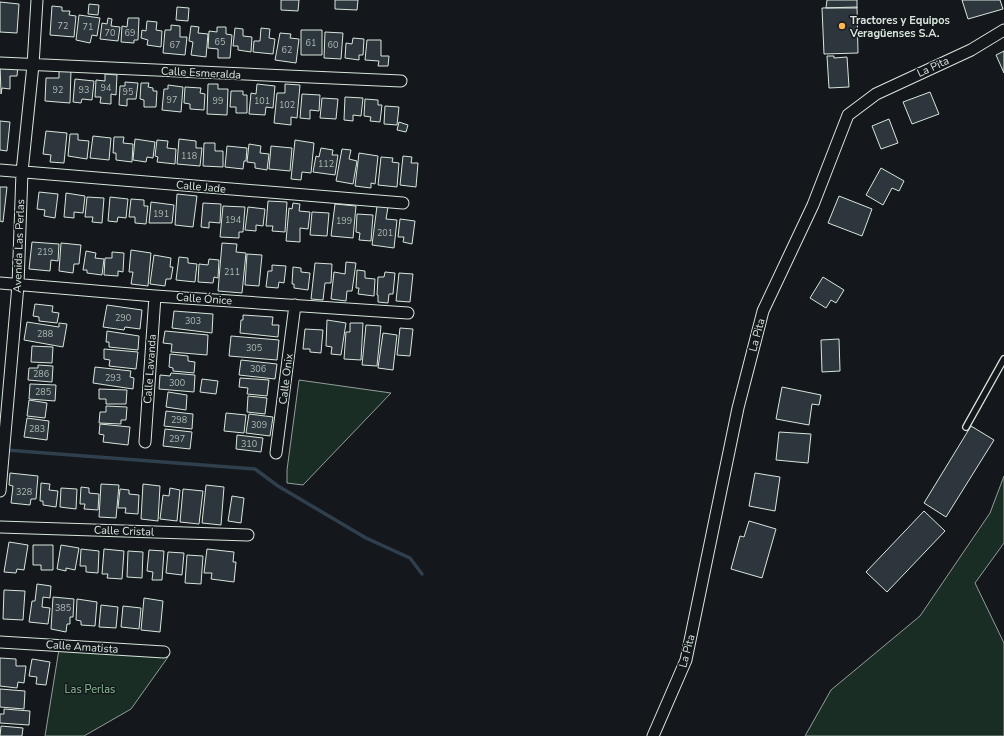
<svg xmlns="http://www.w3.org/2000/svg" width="1004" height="736" font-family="'Nunito Sans',sans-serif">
  <rect width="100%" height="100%" fill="#14181c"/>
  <path fill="#1a2d24" stroke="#939e99" d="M299,380l92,13 -88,92 -16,-2v-13z
    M1004,476v67l-29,40 29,60v93h-199l26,-46 89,-74 70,-103z
    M59,649l109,8 -37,52 -47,27h-39z"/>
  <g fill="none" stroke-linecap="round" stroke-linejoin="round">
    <path stroke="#2f3f4d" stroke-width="3.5" d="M6,450l249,19 23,17 88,52 44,20 12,16"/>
  </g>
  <path fill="#2c363c" stroke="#d8e6dc" d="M281,0h18l-1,11 -17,-1z
    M335,0h23l-1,10 -22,-1z
    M827,0h30v8h-31z
    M962,0h38l3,9 -35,10z
    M0,2l19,2 -2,29 -17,-1z
    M89,4l10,1 -1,10 -10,-1z
    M52,6l10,1v4h8l-1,4 7,1 -2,21 -24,-2z
    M177,7l12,1 -1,13 -12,-1z
    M857,7l1,46 -34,1 -2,-46z
    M79,15l21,3 -3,18 -5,-1 -2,8 -14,-3z
    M108,18l4,1 -1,7 9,1 -2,14 -18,-2 2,-16 5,1z
    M128,18h11l-1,22h-4v3l-13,-1 1,-16 5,1z
    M147,21l10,1 -1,8 6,1 -1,16 -14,-2 1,-5 -7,-2 1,-8 4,1z
    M171,25l9,1v11h7l-2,18 -22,-2 2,-23h6z
    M191,26l8,1 -1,6 10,1 -2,23 -15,-2 2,-13 -4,-1z
    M217,27h9v7l6,1 -2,23h-12v-9l-10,-1 1,-17 8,1z
    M235,28l8,1v7l9,1 -1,15 -13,-2v-4h-5z
    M261,28l9,1 -1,9 6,1 -2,15 -20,-2 1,-11h6z
    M301,30h21v25h-21z
    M325,32l18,1 -2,26 -17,-1z
    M280,33l11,1 -1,4 9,1 -3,24 -21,-3z
    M353,38l11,1 -1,16h-4v5l-14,-2 1,-15 6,1z
    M367,40h14v16h8l-1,10h-10l1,-5 -14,-1z
    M1004,51v22l-8,-18z
    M827,56h7v2l13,-1 2,30 -20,1z
    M0,64l18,1 -1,11h-7v13l-8,-1 -1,6z
    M59,70h12l-1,33 -25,-2 1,-23h13z
    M105,74l12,1 -1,20 -5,-1v10l-11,-1 1,-6h-6l1,-17 9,1z
    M75,79l19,2 -2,19 -10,-1 -1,4 -8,-1z
    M125,82l13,1 -2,16h-9v7l-8,-1 1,-19h5z
    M141,83h8l-1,4 5,1v3h4l-1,16h-12v-7l-4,-1z
    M208,84h10v5h10l-1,26 -20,-1z
    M257,84l18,2 -2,22 -7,-1 -1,8 -16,-1 2,-21 5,1z
    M285,84l15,1 -3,33 -6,-1v8l-17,-2 3,-30h8z
    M168,85l15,2 -2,25 -19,-2 2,-21h4z
    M185,87l16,1 -1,5 5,1 -1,16 -14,-1v-5l-6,-1z
    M231,91h12v4h4v18h-11v-6h-6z
    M930,92l9,22 -27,10 -9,-22z
    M302,94l18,1 -1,16 -9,-1v9l-10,-1z
    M345,97l18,1 -2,18 -8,-1v6l-9,-1z
    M322,98l16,1 -2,20 -16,-1z
    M365,99l13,1v5h4l-2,17 -10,-1 1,-4 -7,-1z
    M385,106l14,1 -2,18 -13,-1z
    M889,119l9,24 -17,6 -9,-23z
    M0,121l10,1 -3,29 -7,-1z
    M399,122l9,3 -2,7 -9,-2z
    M46,131l21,2 -3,30 -14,-1 1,-7 -8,-1z
    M70,134h8v6l11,1 -2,18 -19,-3z
    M93,136l18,2 -2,22 -19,-2z
    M114,137h10l-1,6 10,1 -1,18 -16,-2v-7h-3z
    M135,139l20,3 -2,16 -6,-1 -1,5 -13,-2z
    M179,139l17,2v7h6l-2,18 -23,-2z
    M157,140l11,1 -1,7 9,1 -1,15 -18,-2 1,-5 -3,-1z
    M295,140l19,3 -3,30 -9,-1 -1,8 -10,-1z
    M204,143h11v8h8v16l-20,-1z
    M249,144l12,2 -1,7 9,1 -2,16 -12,-2v-5l-8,-1z
    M227,146l20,2 -1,13h-2l-1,8 -18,-2z
    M271,146l21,2 -2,23 -21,-2z
    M321,148l12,2 -1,5h6l-3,20 -22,-3 3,-16 3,1z
    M342,149l9,1 -2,9 8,2 -4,23 -17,-3z
    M359,153l19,3 -3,28 -4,-1v5l-16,-2z
    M403,156l9,1 -1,6h7l-2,24 -16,-2z
    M381,157l12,1 -1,4 7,1 -2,24 -19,-2z
    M881,168l23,13 -5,10 -7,-3 -9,17 -17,-10z
    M0,187h7l-4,35 -3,-1z
    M39,192l19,2 -3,24 -11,-2 1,-6 -8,-1z
    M66,193l19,3 -2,17 -9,-1v6l-10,-1z
    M177,194l20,2 -4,31 -18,-2z
    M839,196l33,13 -10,27 -34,-13z
    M87,197l17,1 -2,25 -10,-1 1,-5h-8z
    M110,197l18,2 -2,19 -8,-1 -1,5 -9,-1z
    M131,199l13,1v6h4l-2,18 -11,-1v-6h-6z
    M268,201l19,1 -2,30 -13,-1 1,-5h-7z
    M151,202l23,3 -2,18h-23z
    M203,203l18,1 -1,19 -11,-1v6l-8,-1z
    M293,203l7,1 -1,7 11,1 -2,17 -8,-1v14l-14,-1 3,-33 3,1z
    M335,204l21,2 -3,32 -22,-2z
    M223,206l22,1 -2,25h-4v6l-19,-1z
    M377,206l11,1 -2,12 11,1 -3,28 -22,-3z
    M248,207l17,2 -2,17 -7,-1v6l-11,-1z
    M312,212l17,1 -2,23 -17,-1z
    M357,214l16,1 -2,26 -12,-1 1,-7 -4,-1z
    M400,219l15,2 -3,23 -9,-2 1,-5h-6z
    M32,242l27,2 -1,17 -7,-1 -1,11 -21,-2z
    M61,243l20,2 -2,19h-5l-1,9 -14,-2z
    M222,243l15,1 -1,8 10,1 -4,40 -24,-2z
    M131,250l20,3 -3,33 -17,-2 2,-12h-4z
    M86,251l10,2 -1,5 9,1 -2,16 -15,-2v-3h-4z
    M112,252l12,1 -1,19 -5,-1v5l-14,-1 1,-17h7z
    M247,254l15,1 -3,31 -14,-1z
    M154,255l17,3 -1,9h3l-2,12h-5l-1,7 -15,-2z
    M179,257l9,1v5l9,1 -2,18 -19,-2z
    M209,259l10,1 -1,18 -4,-1 -1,6 -15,-1 1,-18 9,1z
    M346,262l10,1 -4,28h-5l-1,10 -15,-2 3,-27 11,2z
    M315,263l17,1 -1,19h-6l-2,17 -12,-1z
    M272,265l14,1 -2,17 -5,-1 -1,6 -12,-1 2,-16h4z
    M293,267l8,1v4l9,1 -2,17 -14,-2v-4h-2z
    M357,270l8,1v7l10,1 -1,17 -16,-2 1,-6h-3z
    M385,272l10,1 -2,21h-4l-1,9 -10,-1v-7h-1l1,-18h6z
    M399,273l14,1 -3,28 -14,-1z
    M823,277l21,13 -8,13 -5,-3 -5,8 -16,-10z
    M35,304l18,2 -1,6 7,1 -2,10 -18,-2v-4l-6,-1z
    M107,305l35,5 -2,19 -15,-2 -1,3 -21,-3z
    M174,311l39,3 -1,19 -40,-5z
    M243,315l30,2 -1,8h7l-1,12 -38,-4 1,-13h2z
    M327,320l19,3 -5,32 -10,-1 1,-7 -6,-1z
    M27,322l32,5v-4l8,1 -4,23 -39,-7z
    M350,323h13l-2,37 -17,-1 2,-27h4z
    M366,325l15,1 -4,40 -15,-1z
    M400,328l13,1 -3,27 -13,-1z
    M305,329l18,1 -2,23 -11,-1v-3h-7z
    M107,331l32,5 -1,14 -29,-3v-5h-3z
    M165,331l43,4 -1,20 -36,-3 1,-8 -9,-1z
    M383,333l14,2 -4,35 -15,-2z
    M231,336l48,4 -2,20 -48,-4z
    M839,339l1,32 -18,1 -1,-32z
    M32,346l21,1 -1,16 -21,-1z
    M104,349l34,3 -2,17 -27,-3 1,-6 -6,-1z
    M170,354l18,2v5l7,1 -1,11 -21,-2v-3l-4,-1z
    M241,360l36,4 -2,15 -36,-4z
    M38,365l15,1 -1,16 -24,-2 1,-12h9z
    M95,367l36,4 -1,6 4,1 -1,11 -40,-6z
    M171,373l24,2 -1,17 -35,-3 1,-14 10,1z
    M240,378l29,2 -2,16 -20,-2 1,-6 -9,-1z
    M202,379l16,2 -2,13 -16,-2z
    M30,384l26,1 -1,16 -26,-2z
    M782,387l39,8 -2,10 -7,-1 -3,21 -33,-6z
    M99,389l28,1 -1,14h-20v-5h-7z
    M168,392l19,3 -1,15 -20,-3z
    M248,396l19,2 -2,16 -18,-2z
    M29,400l18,3 -2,15 -18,-2z
    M106,406l21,1 -1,13h-5v4l-22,-1 1,-11h6z
    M166,411l27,3 -1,15 -28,-3z
    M226,413l20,2 -2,18 -20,-2z
    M249,414l24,3 -3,19 -24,-3z
    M27,418l22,3 -2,19 -23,-3z
    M100,424l30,3 -2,18 -25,-3 1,-7 -5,-1z
    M971,426l23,14 -48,77 -22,-14z
    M165,429l27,3 -2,17 -27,-3z
    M779,432l32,2 -3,29 -32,-3z
    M237,435l26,3 -2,14 -25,-3z
    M10,473l28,3 -2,23h-5l-1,6 -19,-2 2,-17 -4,-1z
    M755,473l25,4 -5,34 -26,-5z
    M41,483l9,1 -1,6 9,1 -2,16 -13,-2v-4h-3z
    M101,484l18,1 -3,33 -17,-1z
    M143,484l17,2 -2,35 -17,-2z
    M206,485l18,2 -3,38 -19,-2z
    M81,487l8,1v5l10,1 -1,16 -14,-1 1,-5h-5z
    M61,488l16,1 -1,20 -16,-2z
    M170,488l10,2 -3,31 -17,-2 3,-24 6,1z
    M120,489l9,1v4l10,1 -1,19 -13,-1 1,-5h-8z
    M183,489l20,2 -4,33 -19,-2z
    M232,496l12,2 -3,25 -13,-2z
    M924,511l21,20 -58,61 -21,-20z
    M749,521l27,8 -14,49 -31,-9 9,-33 4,1z
    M9,542l19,3 -4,25 -7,-1 -1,4 -12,-1z
    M33,545h20v25h-12v-5h-8z
    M61,545l18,3 -4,22 -9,-2v3l-9,-2z
    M81,549l18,2 -1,22 -12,-1v-6h-6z
    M104,549l20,2 -2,28 -15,-1 1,-4h-6z
    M207,549l27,3 -1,10h3l-2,20 -23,-3 1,-6h-8z
    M149,550l15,1 -2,29h-10l1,-8 -6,-1z
    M128,551l15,1 -1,26 -15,-1z
    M168,552l16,1 -2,22 -16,-2z
    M187,555l16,1 -2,28 -16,-1z
    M37,584l14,2 -1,12 -7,-1 -1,10 8,1 -2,16 -19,-2 3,-21h3z
    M4,590l21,1 -2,29 -20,-1z
    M53,597l21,2 -1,18h-3v7h-3l-1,8 -15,-3z
    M144,598l19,3 -3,31 -19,-2z
    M77,599l20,3 -2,24 -14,-1v-4l-5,-1z
    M101,605l17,2 -2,21 -17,-1z
    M123,606l18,2 -2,21 -18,-2z
    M0,658l16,1v7h10l-2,17 -6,-1 -1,6 -17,-2z
    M32,659l18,3 -4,23 -10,-1 1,-7 -8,-1z
    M0,689l25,2 -1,18 -24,-2z
    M4,709l26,2 -1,14 -29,-2v-9h4z
    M1,726l22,2 -1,8h-22z"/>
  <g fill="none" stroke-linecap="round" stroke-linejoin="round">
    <defs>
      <path id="service" d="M966,427l38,-68"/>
      <path id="minor" d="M0,63l401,18
        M0,170l403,33
        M0,283l155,13 253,17
        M145,442l10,-146
        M276,453l19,-148
        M0,491l18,-206 4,-113 11,-107 4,-65
        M0,527l248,8
        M0,642l164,10
        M653,736l33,-76 52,-252 25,-97 50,-106 35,-90 28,-21 95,-44 33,-20"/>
    </defs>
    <use href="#service" stroke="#d8e6dc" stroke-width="8"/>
    <use href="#minor" stroke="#d8e6dc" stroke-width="13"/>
    <use href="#service" stroke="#14181c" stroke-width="5.5"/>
    <use href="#minor" stroke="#14181c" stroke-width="11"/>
  </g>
  <circle fill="#ffb74d" stroke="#14181c" stroke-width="1.5" cx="842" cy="26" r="4"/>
  <g text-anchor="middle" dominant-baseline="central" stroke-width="3" stroke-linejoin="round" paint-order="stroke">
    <g font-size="9" fill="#adbab4">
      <text x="63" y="26">72</text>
      <text x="88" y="27">71</text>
      <text x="110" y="33">70</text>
      <text x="130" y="33">69</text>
      <text x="220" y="42">65</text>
      <text x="311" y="43">61</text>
      <text x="175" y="45">67</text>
      <text x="333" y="45">60</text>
      <text x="287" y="50">62</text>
      <text x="106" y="88">94</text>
      <text x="58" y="90">92</text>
      <text x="84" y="90">93</text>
      <text x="128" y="92">95</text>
      <text x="172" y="100">97</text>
      <text x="218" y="101">99</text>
      <text x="262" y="101">101</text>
      <text x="287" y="105">102</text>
      <text x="189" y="156">118</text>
      <text x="326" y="164">112</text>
      <text x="161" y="214">191</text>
      <text x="233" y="220">194</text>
      <text x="344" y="221">199</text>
      <text x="385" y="233">201</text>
      <text x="45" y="252">219</text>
      <text x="232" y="272">211</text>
      <text x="123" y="318">290</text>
      <text x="193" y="321">303</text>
      <text x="45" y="334">288</text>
      <text x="254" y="348">305</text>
      <text x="258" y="369">306</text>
      <text x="41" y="374">286</text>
      <text x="113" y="378">293</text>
      <text x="177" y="383">300</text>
      <text x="43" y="392">285</text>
      <text x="179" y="420">298</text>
      <text x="259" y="425">309</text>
      <text x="37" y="429">283</text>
      <text x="177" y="439">297</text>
      <text x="249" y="444">310</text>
      <text x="24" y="492">328</text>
      <text x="63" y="608">385</text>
    </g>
    <g font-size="11" font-weight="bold" fill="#d8e6dc" stroke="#14181c" text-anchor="start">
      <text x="850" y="20">Tractores y Equipos<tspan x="850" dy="13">Veragüenses S.A.</tspan></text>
    </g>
    <g font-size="11" fill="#d8e6dc" stroke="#14181c">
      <text transform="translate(933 67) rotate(-25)">La Pita</text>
      <text transform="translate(201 73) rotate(3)">Calle Esmeralda</text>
      <text transform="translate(201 187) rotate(5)">Calle Jade</text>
      <text transform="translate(19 246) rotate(-88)">Avenida Las Perlas</text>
      <text transform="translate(204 299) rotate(4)">Calle Ónice</text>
      <text transform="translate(757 335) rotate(-75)">La Pita</text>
      <text transform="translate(150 369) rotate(-86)">Calle Lavanda</text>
      <text transform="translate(286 379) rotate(-83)">Calle Onix</text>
      <text transform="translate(124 531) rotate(2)">Calle Cristal</text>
      <text transform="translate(82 647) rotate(4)">Calle Amatista</text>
      <text transform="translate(687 651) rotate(-75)">La Pita</text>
    </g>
    <g font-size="11" fill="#8ac095" stroke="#14181c">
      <text x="90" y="689">Las Perlas</text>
    </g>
  </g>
</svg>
